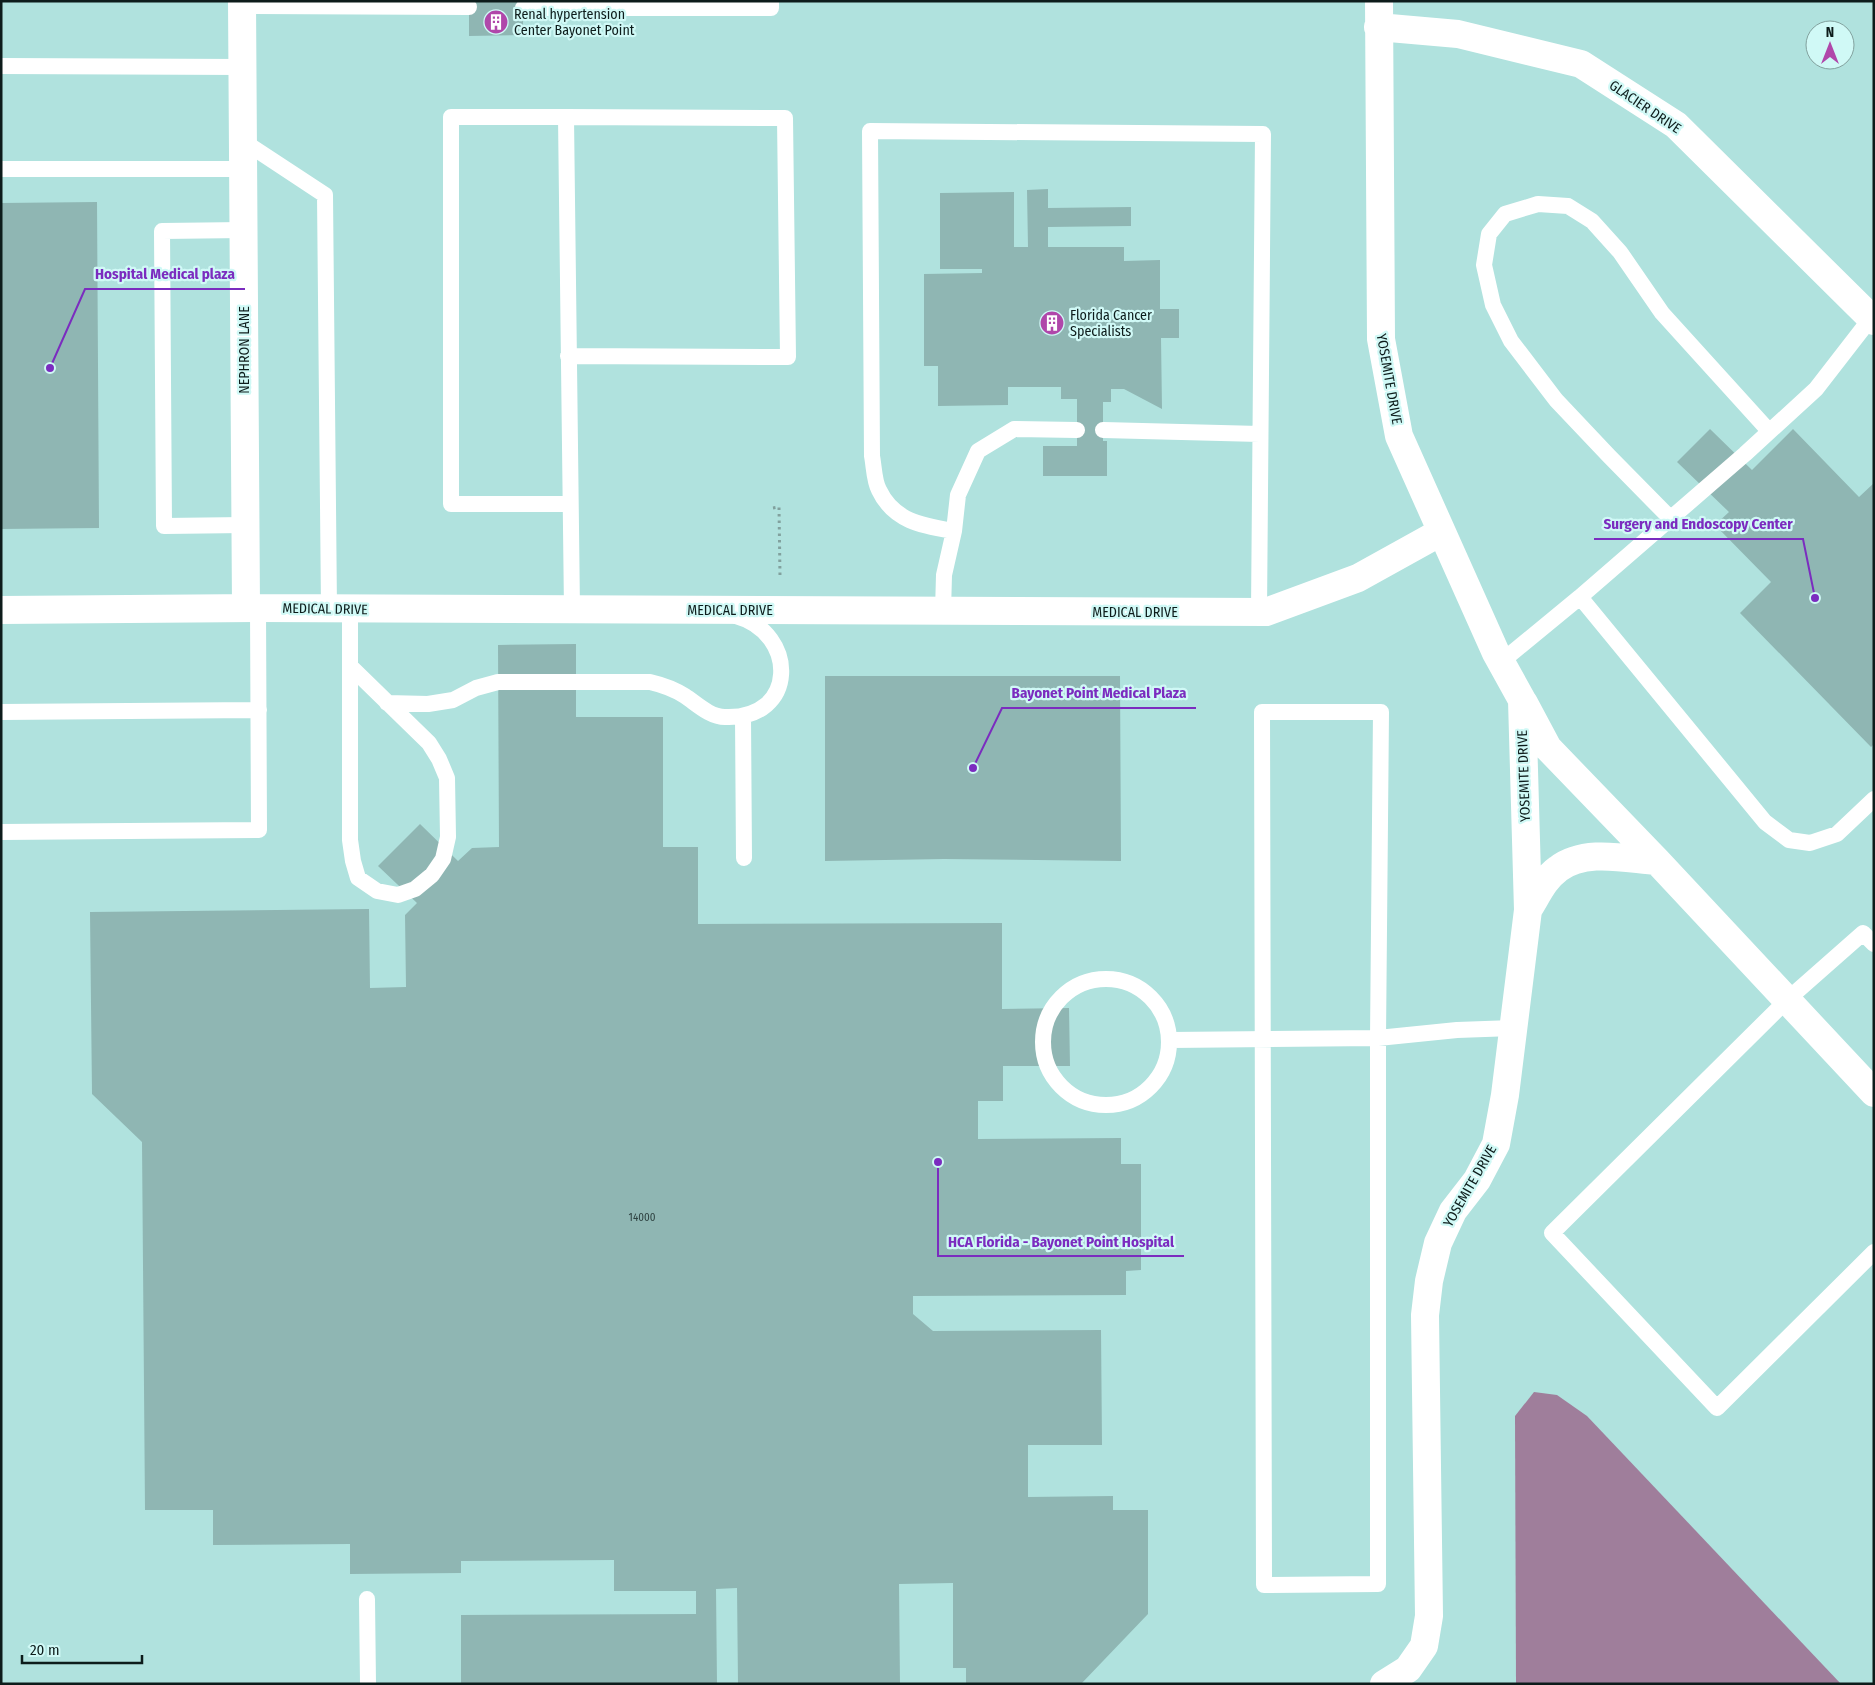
<svg xmlns="http://www.w3.org/2000/svg" width="1875" height="1685" font-family="'Fira Sans Condensed',sans-serif">
  <rect width="100%" height="100%" fill="#c3ece9"/>
  <path fill="#b0e2de" fill-rule="evenodd" d="M1,1h1873v1683h-1873zM1815,30h30v30h-30z"/>
  <path fill="#9f7e9b" d="M1534,1392l23,3 30,21 254,268h-325l-1,-268z"/>
  <path fill="#8fb6b3" d="M469,1h54v34l-54,1z
    M1048,189v19l83,-1v19l-83,1v20h76v14l36,-1v49h19v29h-18l1,71 -38,-20h-13v13h-8v39h4v35h-64v-30h34v-47h-16v-12h-53v18l-70,1v-40h-14v-92l58,-1v-4h-42v-76l74,-1v55h14l-1,-57z
    M97,202l2,326 -98,1v-326z
    M1710,429l42,41 41,-41 66,68 15,-14v261l-3,3 -131,-134 31,-31 -56,-57 14,-13 -52,-50z
    M576,644v73h87v130h35v77l304,-1v86l67,-1 1,58h-67v35h-25v38l143,-1v26h20v106l-15,1v24l-213,1v18l20,17 168,-1 1,115h-74v52l85,-1v14h35v104l-67,70h-115v-16h-13v-85l-54,1 1,100h-162l-1,-96 -21,1 1,95h-256v-69l235,-1v-23h-82v-31l-153,1v12l-111,1v-30l-137,1v-35h-68l-3,-368 -50,-48 -2,-182 279,-3 1,79 36,-1 -1,-72 12,-12 -39,-37 42,-42 38,37 14,-13 27,-1 -1,-202z
    M825,676h295l1,185 -177,-2 -119,2z"/>
  <g fill="none" stroke-linecap="round" stroke-linejoin="round">
    <path stroke="#81a19e" stroke-width="3" stroke-dasharray="2.5 4" stroke-linecap="butt" d="M773,508l6,-1 1,69"/>
    <path stroke="#fff" stroke-width="16" d="M242,6l227,1
      M523,8h248v-7
      M1,66l242,1
      M566,117h-115v387h119
      M243,141l82,54 4,414
      M1,169h243
      M244,230l-82,1 2,295 81,-1
      M568,356l220,1 -3,-239 -219,-1 6,493
      M1103,430l157,4
      M1670,518l-61,-62 -53,-56 -45,-59 -18,-36 -9,-40 5,-31 16,-20 33,-10 30,2 24,15 28,31 42,61 107,118
      M954,531l4,-36 20,-44 36,-22 63,1
      M1580,597l165,-143 71,-65 55,-71
      M350,609c0,77 0,154 0,231l3,21 5,17 19,13 21,4 17,-6 17,-14 11,-16 5,-22 -1,-59 -8,-19 -10,-16 -79,-77
      M943,611l1,-36 10,-44c-30,-5 -60,-9 -75,-41 -5,-9 -5,-24 -7,-34l-2,-325 393,3 -4,478
      M1501,662l79,-65 185,225 24,18 21,3 27,-9 37,-35
      M387,703l41,1 25,-4 23,-12 22,-6h152c13,3 24,7 35,14 12,8 25,21 40,21 73,3 73,-84 11,-101
      M1,712l258,-2
      M1262,712h119l-3,326v546l-114,1z
      M743,717l1,141
      M1,832l258,-2 -1,-222
      M1874,944l-11,-11 -76,67 -235,233 165,175 157,-156
      M1043 1042a63 63 0 1 1 126 0a63 63 0 1 1-126 0Z
      M1170,1040l208,-2 79,-8 56,-2
      M367,1599l1,85"/>
    <path stroke="#fff" stroke-width="28" d="M242,1l4,607
      M1379,1l2,338 18,97 97,217 26,47 6,210 -23,185 -9,49 -19,36 -24,31 -15,32 -9,38 -4,34 4,301 -5,30 -16,23 -24,15
      M1378,27l80,7 123,30 95,61 198,196
      M1,610l257,-2 1008,4 92,-34 83,-46
      M1524,703l24,45 109,113 217,232
      M1528,910c9,-14 16,-31 30,-41 27,-21 69,-10 99,-8"/>
  </g>
  <defs>
    <symbol id="building-disc" viewBox="-11 -11 22 22"><circle r="9.5" fill="#b047aa" stroke="#d0f9f6"/><path d="M-4-6H4V6H1V3H-1V6H-4ZM-2.5-4.3h1.7v1.8h-1.7ZM.8-4.3h1.7v1.8H.8ZM-2.5-1h1.7V.8h-1.7ZM.8-1h1.7V.8H.8Z" fill="#fff"/></symbol>
  </defs>
  <g fill-rule="evenodd">
    <use href="#building-disc" x="482" y="8" width="28" height="28"/>
    <use href="#building-disc" x="1038" y="309" width="28" height="28"/>
  </g>
  <g text-anchor="middle" dominant-baseline="central" stroke-width="4.5" stroke-linejoin="round" paint-order="stroke">
    <g font-size="11" fill="#2e4241">
      <text x="642" y="1217">14000</text>
    </g>
    <g font-size="14" fill="#0d1c1b" stroke="#d0f9f6" text-anchor="start">
      <text x="514" y="14">Renal hypertension<tspan x="514" dy="16">Center Bayonet Point</tspan></text>
      <text x="1070" y="315">Florida Cancer<tspan x="1070" dy="16">Specialists</tspan></text>
    </g>
    <g font-size="14" fill="#0d1c1b" stroke="#d0f9f6">
      <text transform="translate(1645 107) rotate(34)">GLACIER DRIVE</text>
      <text transform="translate(244 350) rotate(-90)">NEPHRON LANE</text>
      <text transform="translate(1389 379) rotate(80)">YOSEMITE DRIVE</text>
      <text transform="translate(325 609) rotate(1)">MEDICAL DRIVE</text>
      <text x="730" y="610">MEDICAL DRIVE</text>
      <text x="1135" y="612">MEDICAL DRIVE</text>
      <text transform="translate(1524 776) rotate(-92)">YOSEMITE DRIVE</text>
      <text transform="translate(1470 1186) rotate(-60)">YOSEMITE DRIVE</text>
    </g>
  </g>
  <path fill="none" stroke="#7b2cbf" stroke-width="2" d="M50 368L85 289H245M1815 598L1803 539H1594M973 768L1002 708H1196M938 1162L938 1256H1184"/>
  <g fill="#7b2cbf" stroke="#d0f9f6" stroke-width="2">
    <circle cx="50" cy="368" r="5"/>
    <circle cx="1815" cy="598" r="5"/>
    <circle cx="973" cy="768" r="5"/>
    <circle cx="938" cy="1162" r="5"/>
  </g>
  <g font-size="15" text-anchor="middle" font-weight="bold" fill="#7b2cbf" stroke="#d0f9f6" stroke-width="4.5" stroke-linejoin="round" paint-order="stroke">
    <text x="165" y="279">Hospital Medical plaza</text>
    <text x="1698" y="529">Surgery and Endoscopy Center</text>
    <text x="1099" y="698">Bayonet Point Medical Plaza</text>
    <text x="1061" y="1247">HCA Florida - Bayonet Point Hospital</text>
  </g>
  <rect width="1875" height="1685" fill="none" stroke="#0d1c1b" stroke-width="5"/>
  <g transform="translate(1830 45)"><circle r="24" fill="#d0f9f6" stroke="#82a19e"/>
  <path d="M0-4L9 19L0 12L-9 19Z" fill="#b047aa"/>
  <text y="-8" font-size="14" font-weight="bold" text-anchor="middle" fill="#0d1c1b">N</text>
  </g>
  <path d="M22 1655v8h120v-8" fill="none" stroke="#0d1c1b" stroke-width="2.5"/>
  <text x="30" y="1655" font-size="15" fill="#0d1c1b" stroke="#d0f9f6" stroke-width="4" paint-order="stroke">20 m</text>
</svg>
